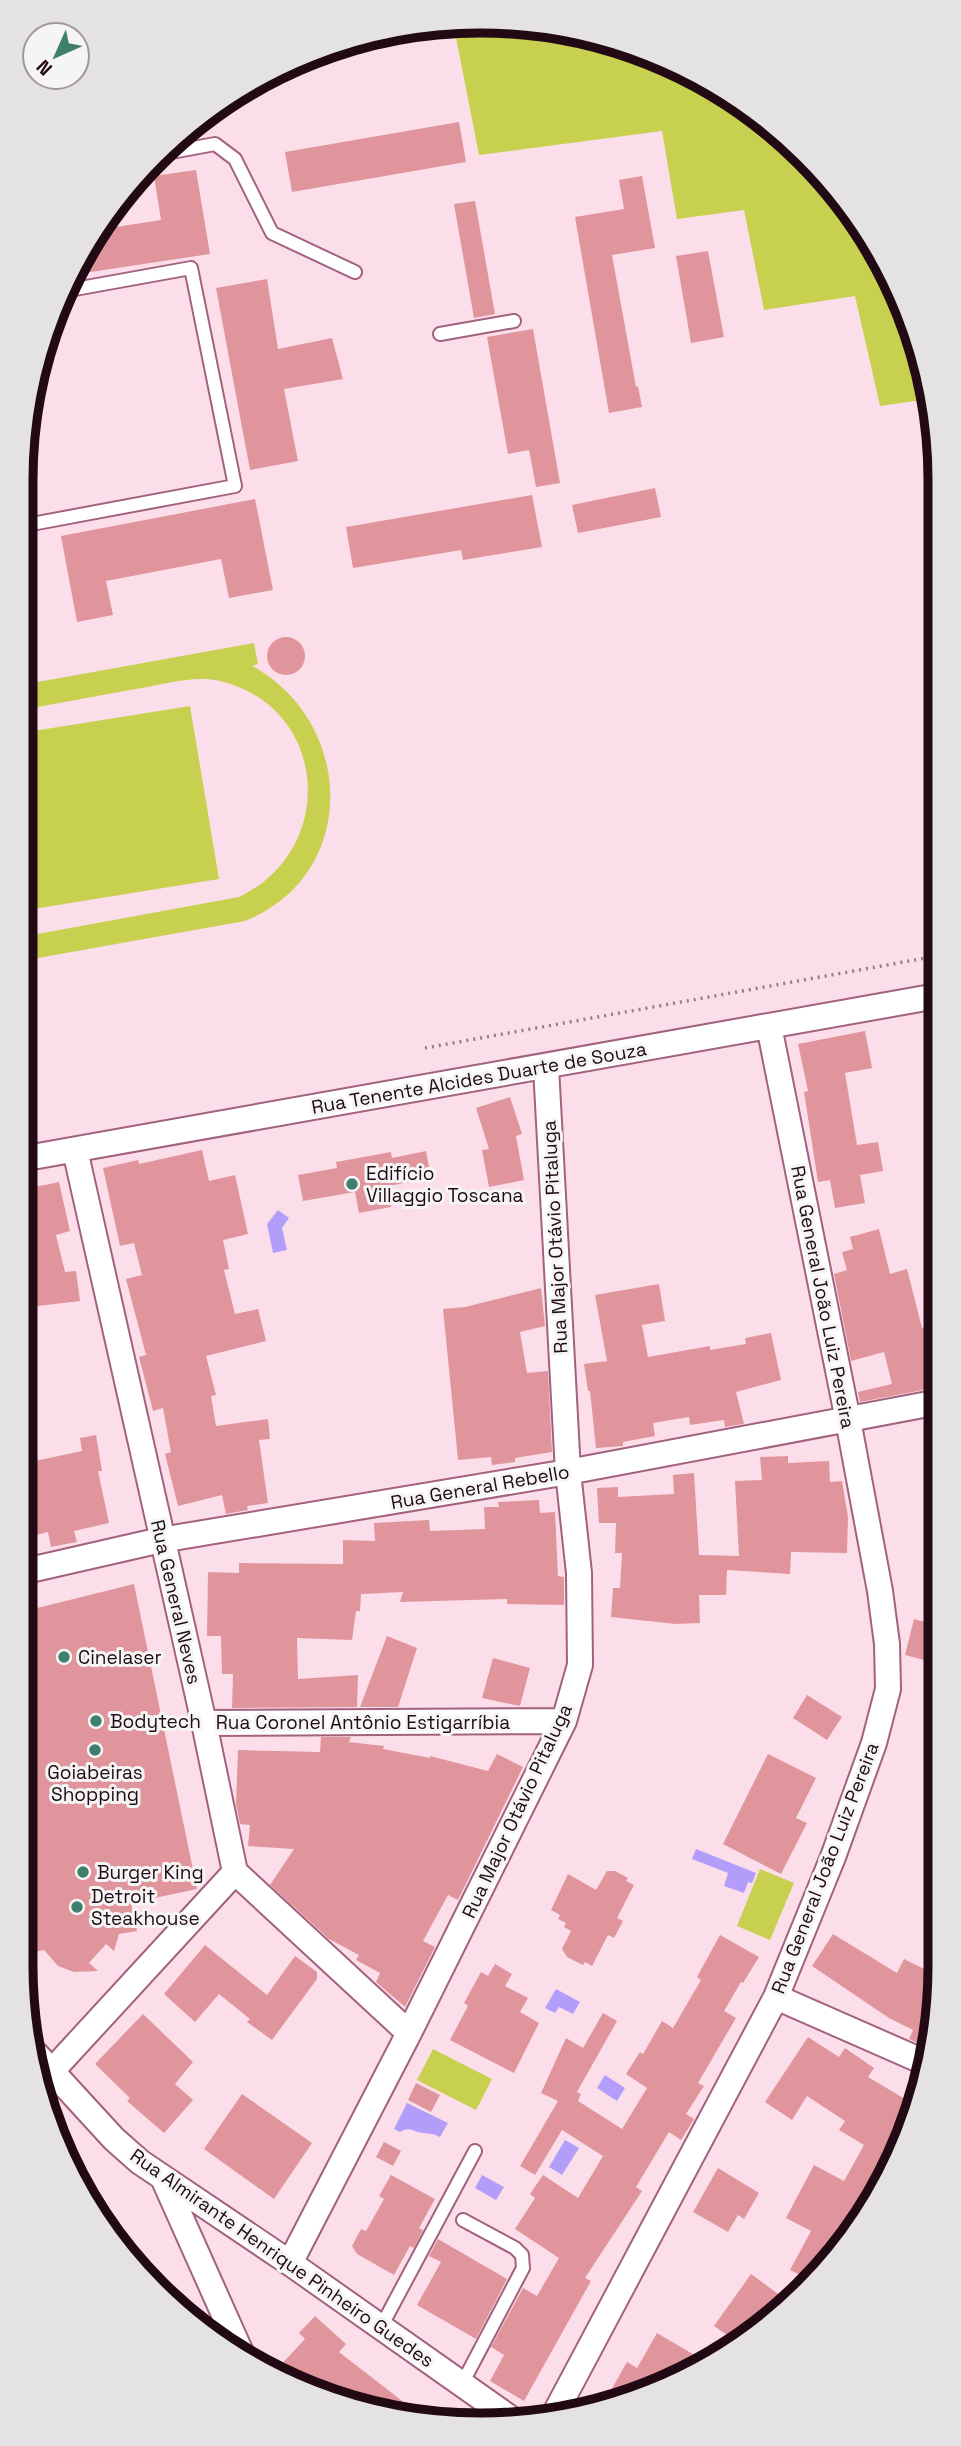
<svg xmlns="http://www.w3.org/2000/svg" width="961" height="2446" font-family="'Space Grotesk',sans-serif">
  <rect width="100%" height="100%" fill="#fcdeea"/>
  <path fill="#c8d04f" d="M453,22l87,3 88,20 108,54 90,79 67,100 36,121 -49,7 -25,-110 -91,14 -20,-100 -67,9 -15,-88 -183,24z
    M254,643l4,21 -6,2c103,56 108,209 -7,255l-224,40v-24l218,-40c99,-47 90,-190 -19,-216 -26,-6 -53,3 -79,7 -40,7 -80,15 -120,22v-25z
    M190,706l29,173 -198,32v-178z
    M760,1869l34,14 -24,57 -33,-14z
    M433,2049l59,30 -16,31 -59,-30z"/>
  <path fill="#b29efa" d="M278,1210l11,8 -7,10 5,22 -14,3 -6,-29z
    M696,1849l60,24 -4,10 -4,-1 -4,11 -20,-7 4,-13 -36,-14z
    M556,1989l24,13 -7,12 -14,-7 -4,6 -10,-5z
    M605,2075l20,13 -8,13 -20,-13z
    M407,2103l41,20 -8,14c-8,-4 -9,-3 -17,-4 -11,-1 -12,-7 -23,-1l-6,-3z
    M565,2140l14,8 -17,27 -13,-8z
    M482,2175l22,12 -8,13 -21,-12z"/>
  <path fill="#e0959d" d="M459,122l7,40 -174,30 -7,-40z
    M196,170l14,84 -139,21 11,-24 15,-21 64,-10 -7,-44z
    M642,176l13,72 -43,7 24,132 2,-1 4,21 -33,6 -34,-196 49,-8 -5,-29z
    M475,201l20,113 -21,4 -20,-114z
    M708,251l16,86 -33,6 -15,-87z
    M267,279l11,70 54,-11 11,41 -59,10 14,72 -48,9 -34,-182z
    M533,329l27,154 -24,4 -7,-37 -21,4 -21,-117z
    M655,488l6,29 -83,16 -6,-28z
    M532,495l10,52 -79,13 -2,-10 -108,18 -7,-41z
    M255,499l18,91 -44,8 -8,-39 -115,22 7,34 -36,7 -16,-86z
    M267 656a19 19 0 1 1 38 0a19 19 0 1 1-38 0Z
    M865,1031l7,37 -27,5 12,72 21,-3 5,29 -23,4 5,28 -30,5 -5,-28 -12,2 -14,-90 4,-1 -10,-47z
    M510,1097l12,37 -6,2 8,44 -35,7 -7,-37 7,-1 -13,-41z
    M202,1150l7,31 26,-6 13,59 -25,6 6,29 -5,1 11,44 23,-5 8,32 -60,15 10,39 -5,1 5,30 52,-7 2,20 -11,1 9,63 -21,3 1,4 -22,4 -4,-19 -44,11 -13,-52 6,-2 -8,-44 -10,3 -14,-54 7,-2 -20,-76 16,-4 -8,-32 -14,3 -17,-78 35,-8 1,4z
    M426,1151l5,27 -43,8 3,21 -32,6 -4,-21 -52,9 -5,-26 39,-7 -1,-6 55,-10 1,6z
    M59,1182l11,49 -14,4 9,37 11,-1 4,30 -59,7v-118z
    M879,1229l11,45 17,-5 15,59 16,-5 1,64 -79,15 -2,-10 34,-8 -8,-32 -33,9 -17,-87 13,-4 -5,-18 11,-3 -3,-12z
    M659,1284l6,37 -23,4 6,32 62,-11v4l36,-6 -1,-6 26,-5 10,47 -45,12 8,32 -19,3 -1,-7 -34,5 -1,-8 -36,6 2,13 -32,6v4l-27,2 -6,-57h-2l-4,-27 23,-3 -12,-66z
    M541,1288l4,38 -25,6 7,41 21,-2 4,81 -37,6v4l-23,3 -1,-8 -33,3 -15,-151 22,-2z
    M96,1435l6,36h-4l11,52 -35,8 3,11 -26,5 -3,-15 -27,7v-75l61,-13 -2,-13z
    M788,1456v7l41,-2 1,21 12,-1 6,36 -1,36 -56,-1 -1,22 -63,-4 -1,25h-27l1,28 -24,1 -65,-7 2,-29h7l2,-35h-7l1,-30h-17l-2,-35 21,-1v10l56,-3 -1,-19 21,-2 5,82 40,1 -4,-75 27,-1 -2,-23z
    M539,1500l1,13 15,-1 3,64 6,1v28l-57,-1v-5l-107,3 3,-10 -42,2 -1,17h-4l-4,29 -55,-2 1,41 60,-4 -1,32 -125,1 1,-34h-11l-1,-38h-14l1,-64 31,1v-10l104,1v-24l32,1 -1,-18 55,-3 1,11 55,-2 -1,-22h15l-1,-5z
    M134,1584l63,305 -66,14 6,28 -18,3 -5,17 -8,-7 -17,19 9,8 -24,1 -16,-6 -14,-16 -23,5v-343z
    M914,1619l11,3h14v42l-34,-9z
    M387,1636l30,12 -19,59h-38z
    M493,1658l37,10 -10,38 -38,-8z
    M807,1695l35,22 -15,23 -34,-22z
    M321,1737h30l-2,5 35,4 -1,3 47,9v-2l58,15 9,-17 26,13 -65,133 -10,-5 -25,46 12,6 -30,60 -29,-25 4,-9 -24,-13 3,-5 -30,-16 -59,-54 24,-36 -46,-3 2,-21 -10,-1 -4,-20 2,-54 82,2z
    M768,1754l48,24 -20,40 11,5 -26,51 -58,-30z
    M607,1871h8l13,7 -2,3 8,4 -17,33 6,3 -9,17 -6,-3 -16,31 -7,-4 -2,3 -16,-8 -5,-8 9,-18 -7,-4 2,-4 -8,-4 2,-4 -9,-5 17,-36 28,16z
    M833,1934l64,39 7,-14 34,17 -11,71 -18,-8 4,-9 -24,-12 -77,-52z
    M720,1935l39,22 -16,26 -2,-1 -17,29 12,7 -38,65 6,3 -18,28 8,5 -13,21 -12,-8 -33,55 6,4 -57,87 6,3 -67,120 -34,-20 14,-26 -13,-8 32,-59 14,8 22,-38 -44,-29 20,-31 -5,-4 13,-19 35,23 25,-42 -41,-26 -27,45 -15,-9 38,-65 -17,-8 25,-55 17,10 20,-35 14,8 -40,71 4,2 -3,7 44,28 25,-41 -21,-14 14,-22 3,2 19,-33 11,7 28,-48 -4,-3z
    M205,1945l62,50 28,-39 22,16v7l-45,61 -25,-18 3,-3 -31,-25 -24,28 -31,-28z
    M495,1964l17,10 -7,12 23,12 -8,14 19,11 -25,50 -64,-33 18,-34 -4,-3 17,-31 7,4z
    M143,2014l50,48 -18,22 18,16 -29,33 -37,-32 3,-3 -35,-34z
    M808,2037l31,20 6,-9 29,20 -6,9 49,29 -1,7 -71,132 -36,34 -19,-9 21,-39 -25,-13 28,-53 30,16 20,-36 -25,-15 6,-9 -38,-25 -15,24 -27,-18z
    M416,2083l24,12 -9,17 -23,-12z
    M242,2094l70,49 -38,56 -70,-50z
    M384,2142l17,9 -8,15 -17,-9z
    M718,2168l41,25 -15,26 -6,-4 -10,17 -35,-20z
    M391,2175l44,24 -16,29 4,2 -9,18 -4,-2 -16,29 -37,-21 -5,-8 9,-17 5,2 18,-32 -5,-3z
    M438,2239l69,40 -31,60 -59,-34 24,-43 -12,-6z
    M751,2274l34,25 -7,9 -38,36 -26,-18z
    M315,2316l31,28 -7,8 89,69h-8l-87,-20 -46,-21 -11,-10 29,-31 -6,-6z
    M657,2333l51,30 -51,27 -55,16 25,-44 10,6z"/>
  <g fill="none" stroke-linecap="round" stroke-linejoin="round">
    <defs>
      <path id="service" d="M161,154l54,-10 20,15 37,74 83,39
        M440,334l74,-13
        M21,526l214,-40 -44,-218 -127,23
        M932,997l6,30
        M381,2327l94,-176
        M462,2384l61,-116 -1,-13 -7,-7 -52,-28"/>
      <path id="minor" d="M21,1159l916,-163
        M21,1572l140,-32 407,-68 371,-70
        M204,1723l360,-2
        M235,1872l174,161
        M776,1997l148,65
        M36,2054l78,85 26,23 150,101 220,155
        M51,2072l184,-200 -31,-149 -129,-573
        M164,2180l79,177
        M290,2263l119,-230 155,-312 16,-56 -1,-92 -11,-101 -22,-405
        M553,2417l223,-420 57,-140 41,-114 14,-54 -1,-45 -7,-53 -32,-171 -79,-394"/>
    </defs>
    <use href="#service" stroke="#a2617e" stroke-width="16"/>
    <use href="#minor" stroke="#a2617e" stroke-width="28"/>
    <path stroke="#977b87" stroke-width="3.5" stroke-dasharray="2 5" stroke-linecap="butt" d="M425,1048l512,-92"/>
    <use href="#service" stroke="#fff" stroke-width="12"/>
    <use href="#minor" stroke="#fff" stroke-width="24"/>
  </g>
  <g fill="#407f6d" stroke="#f5f5f5" stroke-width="2.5">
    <circle cx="352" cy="1184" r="7"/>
    <circle cx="64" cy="1657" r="7"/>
    <circle cx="96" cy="1721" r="7"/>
    <circle cx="95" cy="1750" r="7"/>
    <circle cx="83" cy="1872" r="7"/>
    <circle cx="77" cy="1907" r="7"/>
  </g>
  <g text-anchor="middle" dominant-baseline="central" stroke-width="6" stroke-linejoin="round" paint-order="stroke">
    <g font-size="19" fill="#220a15" stroke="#f5f5f5">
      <text transform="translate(479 1078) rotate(-10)">Rua Tenente Alcides Duarte de Souza</text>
      <text transform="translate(555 1237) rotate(-93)">Rua Major Otávio Pitaluga</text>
      <text transform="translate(823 1297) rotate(79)">Rua General João Luiz Pereira</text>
      <text transform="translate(480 1487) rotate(-10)">Rua General Rebello</text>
      <text transform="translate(176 1602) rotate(77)">Rua General Neves</text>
      <text x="363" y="1722">Rua Coronel Antônio Estigarríbia</text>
      <text transform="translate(517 1811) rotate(-65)">Rua Major Otávio Pitaluga</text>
      <text transform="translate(825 1868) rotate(-69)">Rua General João Luiz Pereira</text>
      <text transform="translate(282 2258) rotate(35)">Rua Almirante Henrique Pinheiro Guedes</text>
    </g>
    <g font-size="19" fill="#220a15" stroke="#f5f5f5" text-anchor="start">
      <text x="366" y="1173">Edifício<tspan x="366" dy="22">Villaggio Toscana</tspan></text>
      <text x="78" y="1657">Cinelaser</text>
      <text x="110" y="1721">Bodytech</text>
      <text x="95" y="1772" text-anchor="middle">Goiabeiras<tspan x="95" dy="22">Shopping</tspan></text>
      <text x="97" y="1872">Burger King</text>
      <text x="91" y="1896">Detroit<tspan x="91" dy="22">Steakhouse</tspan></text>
    </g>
  </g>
  <path d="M0 0H961V2446H0ZM480 33H481A447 447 0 0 1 928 480V1966A447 447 0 0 1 481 2413H480A447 447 0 0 1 33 1966V480A447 447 0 0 1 480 33Z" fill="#e4e2e3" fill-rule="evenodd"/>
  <path fill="none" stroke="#220a15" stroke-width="9" d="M480 33H481A447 447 0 0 1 928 480V1966A447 447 0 0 1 481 2413H480A447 447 0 0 1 33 1966V480A447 447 0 0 1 480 33Z"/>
  <g transform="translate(56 56) rotate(225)"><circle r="33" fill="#f5f5f5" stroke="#a1979b" stroke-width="2"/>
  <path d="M0-5L12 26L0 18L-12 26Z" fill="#407f6d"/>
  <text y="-10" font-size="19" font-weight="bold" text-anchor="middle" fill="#220a15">N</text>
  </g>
</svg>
